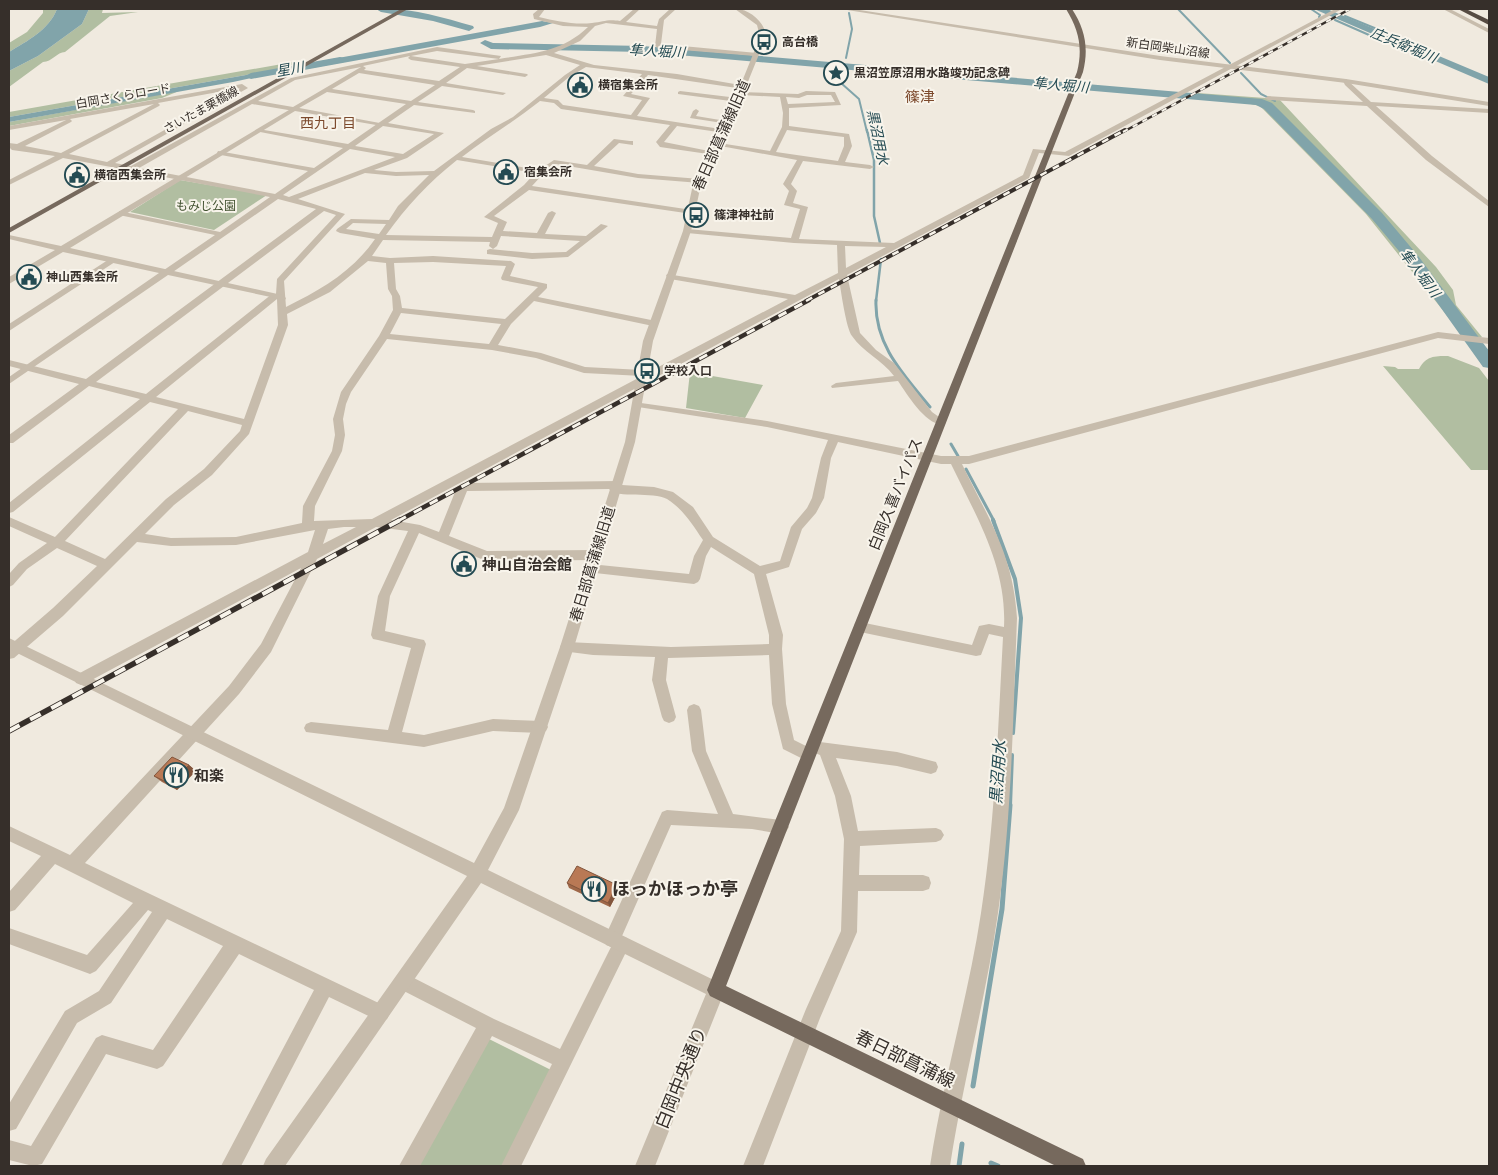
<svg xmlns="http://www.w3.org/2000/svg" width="1498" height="1175" font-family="Helvetica,'Noto Sans JP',sans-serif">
  <rect width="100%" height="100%" fill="#f0eadf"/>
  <path fill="#b1bea1" d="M43,9h14c-8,21 -30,32 -48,43v-9l18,-11 16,-19z
    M89,9h14l-1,4 36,-1 -28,4 -45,36c-8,0 -13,10 -22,10l-34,25v-16l29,-15 44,-32z
    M299,61l-13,7 -277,49v-5z
    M179,91l-17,7 -153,28v-4z
    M1198,93l81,6 157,168 17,23 3,15 26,32h-3l3,8 7,5 -16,-2 -107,-134 -106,-108 -14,-3 -57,-5z
    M180,180l87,15 -53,35 -84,-18z
    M1448,356l31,12 10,13v89h-18l-88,-104 12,1 3,2h21c7,-13 15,-13 29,-13z
    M690,372l73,13 -18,33 -59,-10z
    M487,1038l64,32 -47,96h-87z"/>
  <path fill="#81a4aa" d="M57,9h32l-7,15 -44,32 -29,15v-19c18,-11 40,-22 48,-43z
    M542,21l11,2 -13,4 -236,43 12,-8z
    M286,68l-8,4 -45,10 -224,40v-5z"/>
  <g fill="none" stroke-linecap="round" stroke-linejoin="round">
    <path stroke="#81a4aa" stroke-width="2" d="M1178,9l52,54
      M1311,9l9,6 -1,2
      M1331,9h2
      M1345,16l32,13
      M1335,20l50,22
      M846,58l6,-29 -3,-16
      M1241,73l20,21 14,7
      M840,74l-1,6 2,3 18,16 8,33"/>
    <path stroke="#81a4aa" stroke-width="2.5" d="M867,130l7,30v56l6,27
      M876,301l5,-42"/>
    <path stroke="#81a4aa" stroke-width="3" d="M876,300c-2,45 28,75 54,107
      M951,444l7,12
      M966,469l28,52"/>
    <path stroke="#81a4aa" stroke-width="4" d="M993,520l22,59 6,39 -8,115
      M1010,806l2,-51"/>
    <path stroke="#81a4aa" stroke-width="5" d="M973,1086l29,-177 8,-104
      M991,1163l7,3
      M959,1166l3,-22"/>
    <path fill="#81a4aa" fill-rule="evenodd" d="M376,9c33,-2 65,8 97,17l1,2 -5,3 -36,-10 -52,-9z
      M1314,9h13l162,68v7z
      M485,40l8,3 150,3 619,53 10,4 110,110 37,44 70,94v17l-6,-1 -74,-104 -37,-44 -108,-110 -8,-4 -613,-53 -152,-3 -11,-6z
      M340,57l4,1 1,2 -1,2 -93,17 -6,-3 6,-3z"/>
    <path fill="#c7bcac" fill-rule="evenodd" d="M539,9h6l-6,8c17,4 35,8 53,6 12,-1 14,-4 28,-2l14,-12h6l-14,13 31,4 2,-7 11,-10h6l-12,11 -3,24 96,9 -2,3 -97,-8 -3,-2 2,-17 -51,-6 -11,3 -15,15 -26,12 40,12 83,9 69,12v2l-2,1 -96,-14 -17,19 19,4 -13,18 90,14v2l-2,1 -48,-7 -13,16 55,11 -4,2 -55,-8 -4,-5 14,-17 -109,-16 -7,-6 -14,-2c-25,20 -52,36 -78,56l77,13 15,-10 33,5 27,-26 16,2h3v4l-14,-2 -25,23 44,8 62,5 4,2 -4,2 -62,-5 -82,-14 -13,10 -11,12 160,24 4,2 -4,2 -163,-24 -35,26 13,6 -4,9 34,2 11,-20 4,-2 4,2 -11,21 41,2 15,-12 7,2 -40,31 -36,2 -45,-5v-4l3,-1 42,4 34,-1 14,-11 -79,-5 -4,10 -4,3 -4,-3 1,-4 -107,-2 -11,16 18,2 43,-2 78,5 4,3 -5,12 37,8v4l-9,9 118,24 2,2 -5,3 -119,-25 -23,23 -13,21 43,8 44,14 57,3 5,3 141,-74 -118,-20 -4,-3 1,-2 128,21 43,-22 -1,-28 -43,-2 -107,-10 -4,-2 4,-2 104,9 9,-29 -16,-4 5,-14 -6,-7 14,-24 -82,-15 4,-2 51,8 12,-24 1,-14 -3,-16 -39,-2 -2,-1v-2l59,2 8,-3 29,1 6,13 -52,3v18l60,8 3,12 -7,16 25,3 4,2 -4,2 -67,-8 -12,23 6,7 -4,12 15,4 -9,32 95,4 129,-68 10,-26 32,3 270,-143h7l-273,147 -30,-3 -10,25 -182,97 13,58 16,17 18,13 38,49 14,10 -1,2c-18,4 -38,-30 -47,-43l-66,7 -1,-2 5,-3 58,-7c-12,-16 -31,-24 -42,-40 -6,-8 -11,-45 -13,-57l-448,241 29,5 19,7 18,-45 6,-4 154,-2 4,1 1,3 32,2 19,5 20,15 20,30 47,29 20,-5 11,-34 16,-19 5,-10 9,-40 7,-18 -61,-13 -129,-20 -4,-1 -1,-2 1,-2 133,19 174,35h28l469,-124 51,6v6l-51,-6 -469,126h-7c27,56 51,90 55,154 -4,98 -5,197 -19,295 -12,85 -35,168 -48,253h-20c13,-85 38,-168 51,-253 14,-91 17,-184 22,-276l-14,-3 -8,21 -5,1 -116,-24 -5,-1 -1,-4 1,-4 5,-1 112,23 7,-19 10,-2 15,3c3,-61 -28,-111 -53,-163h-10l-103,-22 -7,16 -7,40 -8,15 -14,16 -13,38 -23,7 17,61 -1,14 4,55 8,36 20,10 1,-7 5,-1 77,10 39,10 2,5 -2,5 -5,2 -34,-8 -61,-8 15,38 7,35 78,-3 5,2 3,5 -3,5 -5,2 -76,4 -1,29h64l6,2 2,6 -2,6 -6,2h-65l-1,41 -37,86 -57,148h-20l63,-157 35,-78 3,-92 -9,-43 -15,-41 -5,-2 -1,7 -5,2 -26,-13 -11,-45 -3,-49 -101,3 -2,22 10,37 -2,4 -5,2 -5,-2 -2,-4 -10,-37 3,-23 -62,-2 -31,-4 -2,-4 2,-4 5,-1 104,5 98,-3v-9l-15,-61 -43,-27 -5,9 -6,23 -2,3 -4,2 -108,-12 -2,-3 2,-3 4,-2 99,10 5,-18 9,-16c-11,-16 -20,-31 -36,-41 -14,-8 -50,0 -58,-10l-142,2 -18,45 38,15 107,-1 4,2 2,3 -2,3 -4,2 -108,1 -67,-28 -29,63 -5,35 34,8 5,1 2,4 -24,88 22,3 69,-16 48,2 5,2 2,4 -2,4 -5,2 -48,-2 -69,16 -118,-15 -2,-4 2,-4 5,-2 77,8 23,-82 -33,-8 -5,-1 -2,-4 7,-39 30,-65 -32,-4 -59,32 -46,93 -32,42 -154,169 302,144 3,6 -3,6 -6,3 -52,-25 -88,169h-20l93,-176 -75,-36 -76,112 -6,3 -51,-15 -64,110 -9,2 -24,-6v-20l22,6 65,-108 6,-3 51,15 70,-104 -56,-27 -56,84 -34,20 -61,106 -7,2v-27l56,-93 34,-20 53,-79 -4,-2 -52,61 -6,3 -81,-30v-16l78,27 46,-52 -78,-39 -40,46 -6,2v-20l32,-36 -32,-15v-15l61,29 159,-169 32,-42 40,-76 -215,115 -5,2 -5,-2 -2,-4 2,-4 232,-123 7,-22 -79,15 -65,1 -34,-4 -74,74 -49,42 -5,1v-13l44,-38 44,-42 -40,-18 -30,21 -14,16 -4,2v-13l10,-11 28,-20 -38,-17v-9l46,20 123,-128 -28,-7 -137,110 -4,1v-10l131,-104 -51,-13 -76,57h-4v-8l70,-51 -70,-18v-6l77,19 230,-170 -38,-10 -108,75h-6v-4l51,-35 -96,-20v-4l101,21 50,-35 -207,-39 -54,27v-5l46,-24 -43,-6 -3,-3v-4l8,1 49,-24 -57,10v-4l233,-42 6,4 -133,75 16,3 160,-88 146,-31 64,9 -2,3c35,-6 63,-7 89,-32l-25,-1 -29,-7 -1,-5zM437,51l62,8 -34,5 -54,-8zM546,55l34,10 -15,10 -52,42 -22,12 -57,42 -38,1 -22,-2 33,-12 37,-25 -56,-10 26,-18 61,8v-2l-2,-1 -55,-8 24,-16 61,9 3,-2 -60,-10 21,-15 58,9 3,-2 -1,-1 -50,-8zM410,56l-2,2 3,2 49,7 -21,14 -75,-11 2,-2 -3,-2zM361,67l-68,40 -35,-6 37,-21zM586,67l56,7 -19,22 19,4 -11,15 -68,-10 -5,-5 -14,-2 25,-21zM359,73l76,12 -24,16 -79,-12zM240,88l-133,74 -38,-8 90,-48 1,-1 -2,-2zM327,92l79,12 -58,40 -90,-15 -3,2 88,17 -29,20 -96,-17 -1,2 4,2 87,16 -33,23 -136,-26 113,-64 42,7zM807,95h24l4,7 -47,2 -2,-7 13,1zM154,104l-93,49 -36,-7 46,-24 1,-1 -2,-2zM383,126l51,8 -31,20 -48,-8zM787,130l57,7v9l-6,15 -62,-9zM350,149l45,8 -106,40 -6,-2zM457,160l78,13 -11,12 -40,32 14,6 -6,14 -106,-2c20,-28 43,-53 71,-75zM365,173l31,3 33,-1 -31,31 -9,14 -38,-1 -14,10 -1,2 4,2 35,6c-23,33 -53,50 -89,68l-2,-26 61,-67 -47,-15zM324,211l12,4 -59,64 -1,15h-4l-126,100 -50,-12zM353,223l33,1 -7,10 -33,-5zM845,246l41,1 -40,21zM368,261l18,2 2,26 4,7 1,14 -14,26 -38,56 -8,27 2,16 -3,16 -29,55 -1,17 -66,14 -65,1 -26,-4 29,-29 38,-30 37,-41 39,-109 -1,-11 43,-22zM433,262l73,4 -5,12 1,2 36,7 -33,32 -103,-11 -2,-12 -4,-7 -2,-26zM277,299l1,26 -34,94 -88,-22zM401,313l100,11 -12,20 -99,-10zM387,339l105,11 44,8 48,15 58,3 -270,143 -58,2 1,-15 27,-55 3,-16 -2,-16 3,-15 5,-12zM188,411l54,14 -2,6 -36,38 -38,30 -61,60 -40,-18zM344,527h12l-33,17 5,-15z
      M1346,79l25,23 118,7v4l-113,-7 56,50 57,45v6l-63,-47 -59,-54 -99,-6 -3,-2 3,-2 95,6 -18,-17 -2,-4z
      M680,91l58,7 3,2 -3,2 -60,-8v-2z
      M696,109l3,2 -3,5 36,6 -3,2 -39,-6 3,-7z
      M111,258l7,2 -109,71v-7z
      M694,704l5,2 2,4 5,41 27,63 48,6 5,2 3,5 -3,5 -5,2 -29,-5 -81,-4 -49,111 5,2 2,6 -2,6 -106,216h-20l51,-102 -60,-28 -72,130h-21l77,-138 -78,-40 -3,-6 3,-6 6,-3 6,3 84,43 66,30 51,-102 -5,-2 -2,-6 58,-127 5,-2 51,4 -26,-63 -5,-41 2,-4z"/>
    <path fill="#c7bcac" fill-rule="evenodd" d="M735,9c14,-1 31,14 31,28l-38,94 -28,58 -9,42 -38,110 -18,101 -61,205 -55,163 -31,60 234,114 3,6 -70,176h-20l71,-172 -225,-111 -196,283h-22l3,-7 201,-283 -458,-227v-11l465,225 30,-55 56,-161 65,-205 18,-101 40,-110 9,-42 30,-58 38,-94 -3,-12z
      M841,9h12l307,47 186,23 143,23v4l-143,-23 -186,-23z
      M1443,9h7l39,20v4z
      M294,107l91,17 -3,2 -87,-15 -225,137 212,47 4,3 -1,2 -117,-25 -159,109v-7l150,-104 -96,-21 -54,32v-7l46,-27 -46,-11v-4l52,11z"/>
    <path fill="#76695d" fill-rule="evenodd" d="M401,9h7l-399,224v-5z
      M1066,9h6c13,20 17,39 11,63l-357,914 357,173 3,7h-30l-346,-170 -3,-6 370,-918c6,-24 2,-42 -11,-63z"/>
    <path fill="#564b42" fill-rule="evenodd" d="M1458,9h8l23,11v5z"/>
    <defs>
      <path id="rail-far3" d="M1123,132l227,-123"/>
      <path id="rail-far2" d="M806,301l319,-171"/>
      <path id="rail-far1" d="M398,521l411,-221"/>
      <path id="rail" d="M9,731l391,-211"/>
    </defs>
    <use href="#rail-far3" stroke="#362f2a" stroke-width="2.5"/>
    <use href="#rail-far2" stroke="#362f2a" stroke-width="4"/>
    <use href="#rail-far1" stroke="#362f2a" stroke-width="4.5"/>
    <use href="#rail" stroke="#362f2a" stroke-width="5.5"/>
    <use href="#rail-far3" stroke="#f8f4eb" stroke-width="2" stroke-dasharray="5.5" stroke-linecap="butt"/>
    <use href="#rail-far2" stroke="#f8f4eb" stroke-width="2.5" stroke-dasharray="7" stroke-linecap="butt"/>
    <use href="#rail-far1" stroke="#f8f4eb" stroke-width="3" stroke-dasharray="9" stroke-linecap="butt"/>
    <use href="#rail" stroke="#f8f4eb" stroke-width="4" stroke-dasharray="12" stroke-linecap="butt"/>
  </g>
  <path fill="#9f6849" d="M189,765l7,6 -19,19 -15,-8 -8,-6z
    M567,883l50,2 2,5 -9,17 -41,-19z"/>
  <path fill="#82553c" d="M189,765l7,6 -19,19 -7,-6z
    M617,885l2,5 -9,17 -2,-4z"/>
  <path fill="#b97955" stroke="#82553c" d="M172,757l17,8 -19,19 -16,-8z
    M577,866l40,19 -9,18 -41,-20z"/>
  <defs>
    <symbol id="bus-ring" viewBox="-11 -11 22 22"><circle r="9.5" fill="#f8f4eb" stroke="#244b53" stroke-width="1.5"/><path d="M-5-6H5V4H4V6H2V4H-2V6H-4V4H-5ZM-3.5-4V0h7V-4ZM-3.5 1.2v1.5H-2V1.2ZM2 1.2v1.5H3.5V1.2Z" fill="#244b53"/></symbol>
    <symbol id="sight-ring" viewBox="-11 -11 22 22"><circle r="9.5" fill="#f8f4eb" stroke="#244b53" stroke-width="1.5"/><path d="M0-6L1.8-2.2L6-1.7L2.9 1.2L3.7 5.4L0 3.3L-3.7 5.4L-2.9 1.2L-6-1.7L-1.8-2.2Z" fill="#244b53"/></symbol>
    <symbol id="civic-ring" viewBox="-11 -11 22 22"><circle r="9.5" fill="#f8f4eb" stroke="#244b53" stroke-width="1.5"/><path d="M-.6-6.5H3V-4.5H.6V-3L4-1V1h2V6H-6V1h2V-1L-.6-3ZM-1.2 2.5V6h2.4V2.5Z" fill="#244b53"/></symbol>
    <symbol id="restaurant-ring" viewBox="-11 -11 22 22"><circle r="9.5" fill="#f8f4eb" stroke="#244b53" stroke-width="1.5"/><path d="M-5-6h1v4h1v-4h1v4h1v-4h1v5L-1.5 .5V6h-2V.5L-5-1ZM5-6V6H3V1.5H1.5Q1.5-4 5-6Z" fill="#244b53"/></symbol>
  </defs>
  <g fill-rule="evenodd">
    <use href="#bus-ring" x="750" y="28" width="28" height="28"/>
    <use href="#sight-ring" x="822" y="59" width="28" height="28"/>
    <use href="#civic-ring" x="566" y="71" width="28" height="28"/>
    <use href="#civic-ring" x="492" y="158" width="28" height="28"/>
    <use href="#civic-ring" x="63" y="161" width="28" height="28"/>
    <use href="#bus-ring" x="682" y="201" width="28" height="28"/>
    <use href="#civic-ring" x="15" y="263" width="28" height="28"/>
    <use href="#bus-ring" x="633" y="357" width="28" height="28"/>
    <use href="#civic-ring" x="450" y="550" width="28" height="28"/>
    <use href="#restaurant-ring" x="162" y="761" width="28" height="28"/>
    <use href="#restaurant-ring" x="580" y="875" width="28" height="28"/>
  </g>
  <g text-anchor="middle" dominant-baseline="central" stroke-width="4" stroke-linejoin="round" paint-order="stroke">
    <g font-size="12" font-weight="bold" fill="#362f2a" stroke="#f8f4eb" text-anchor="start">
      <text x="782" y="42">高台橋</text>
      <text x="854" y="73">黒沼笠原沼用水路竣功記念碑</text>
      <text x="598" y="85">横宿集会所</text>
      <text x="524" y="172">宿集会所</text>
      <text x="94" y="175">横宿西集会所</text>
      <text x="714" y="215">篠津神社前</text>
      <text x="46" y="277">神山西集会所</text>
      <text x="664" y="371">学校入口</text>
    </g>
    <g font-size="12" fill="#362f2a" stroke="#f8f4eb">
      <text transform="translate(1168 48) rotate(8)">新白岡柴山沼線</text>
      <text transform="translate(123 96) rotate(-10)">白岡さくらロード</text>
      <text transform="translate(201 110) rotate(-29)">さいたま栗橋線</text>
    </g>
    <g font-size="12" fill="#425231" stroke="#f8f4eb">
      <text x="206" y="206">もみじ公園</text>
    </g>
    <g font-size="14" font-style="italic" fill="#244b53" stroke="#f8f4eb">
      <text transform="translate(1404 45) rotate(23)">庄兵衛堀川</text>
      <text transform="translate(657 51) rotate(3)">隼人堀川</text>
      <text transform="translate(290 69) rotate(-10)">星川</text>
      <text transform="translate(1061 85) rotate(5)">隼人堀川</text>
      <text transform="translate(878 137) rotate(78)">黒沼用水</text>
      <text transform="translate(1420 273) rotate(53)">隼人堀川</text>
    </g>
    <g font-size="14" fill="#7c492c" stroke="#f8f4eb">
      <text x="328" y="123">西九丁目</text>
    </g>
    <g font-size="15" fill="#7c492c" stroke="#f8f4eb">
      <text x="920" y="96">篠津</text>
    </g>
    <g font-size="15" fill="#362f2a" stroke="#f8f4eb">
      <text transform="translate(721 135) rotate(-66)">春日部菖蒲線旧道</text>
      <text transform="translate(895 494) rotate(-68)">白岡久喜バイパス</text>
      <text transform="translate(592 564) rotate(-73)">春日部菖蒲線旧道</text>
    </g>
    <g font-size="15" font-weight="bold" fill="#362f2a" stroke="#f8f4eb" text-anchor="start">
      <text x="482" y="564">神山自治会館</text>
      <text x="194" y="775">和楽</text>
    </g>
    <g font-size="16" font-style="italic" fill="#244b53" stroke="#f8f4eb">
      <text transform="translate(998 772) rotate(-86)">黒沼用水</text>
    </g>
    <g font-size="18" font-weight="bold" fill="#362f2a" stroke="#f8f4eb" text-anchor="start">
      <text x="612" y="889">ほっかほっか亭</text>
    </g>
    <g font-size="18" fill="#362f2a" stroke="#f8f4eb">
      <text transform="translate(905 1059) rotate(26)">春日部菖蒲線</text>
      <text transform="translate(681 1078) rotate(-68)">白岡中央通り</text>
    </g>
  </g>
  <rect width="1498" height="1175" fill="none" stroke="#362f2a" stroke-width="20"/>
</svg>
